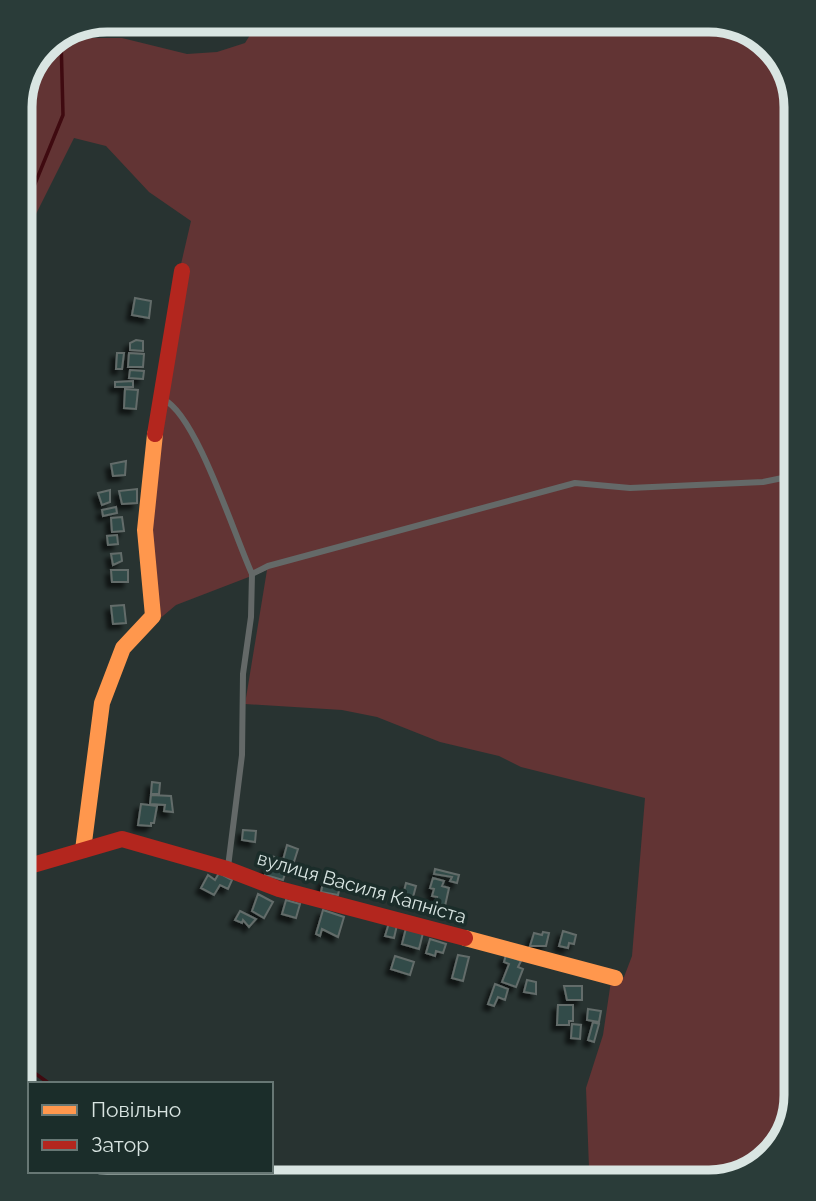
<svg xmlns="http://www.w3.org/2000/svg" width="816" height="1201" font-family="Raleway,sans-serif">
  <defs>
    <filter id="shadow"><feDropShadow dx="-5" dy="5" stdDeviation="2" flood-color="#0009"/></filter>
  </defs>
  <rect width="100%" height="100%" fill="#283331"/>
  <path fill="#623434" d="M260,19h455l38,12 32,32 12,44v988l-12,43 -32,32 -43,12h-59l-62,-14 -3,-80 17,-53 8,-54 13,-4 8,-21 13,-158 -124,-31 -22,-11 -59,-14 -63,-25 -35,-7 -97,-6 22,-134 -91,35 -37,31 9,-22 -4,-53 28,-258 19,-82 -42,-29 -43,-46 -32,-8 -43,86 2,79 -14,36v-238l9,-7 -3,-6 24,-47 41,-16 1,13h31l65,16 30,-2 28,-9z"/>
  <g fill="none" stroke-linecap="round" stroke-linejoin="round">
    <path stroke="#3f0a10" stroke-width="3.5" d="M19,223l44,-108 -2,-78
      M19,1062l31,22
      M179,1171l8,11"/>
  </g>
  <path fill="#334c48" stroke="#636c6a" stroke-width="2" filter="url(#shadow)" d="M135,298l16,3 -2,17 -17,-3z
    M136,340l7,1v10l-13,-1v-7z
    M117,353h7l-2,16h-6z
    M129,353l15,1 -1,13h-15z
    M130,370l14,1 -1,8 -14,-1z
    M133,381v6h-18v-5z
    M125,389l13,1 -2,19 -12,-1z
    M126,461l-1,14 -12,1 -2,-12z
    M137,489v14l-15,1 -3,-13z
    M110,490v12l-8,3 -4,-12z
    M116,507l1,6 -14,3 -1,-6z
    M122,517l2,14 -12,1 -1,-14z
    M117,535l1,9 -10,1 -1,-9z
    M121,553l1,8 -9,4 -2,-11z
    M111,570h17v12h-16z
    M124,605l2,18 -13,1 -2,-18z
    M152,782l8,1 -1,11h-8z
    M151,795l20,1 2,16 -9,-1 1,-6 -15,-1z
    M141,804l16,2 -3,17h-3v3l-13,-1z
    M19,813l13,1 -1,15 -11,-1 -1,3z
    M243,830l13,1 -1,11 -13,-2z
    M287,845l11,4 -6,19 -9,-8z
    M271,856l18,5 -6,19 -18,-5z
    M435,869l24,6 -2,8 -7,-2 2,-4 -18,-3z
    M219,873l13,7 -4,9 -8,-4 -6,10 -13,-7 7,-13 7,5z
    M324,878l17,3 -3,14 -17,-3z
    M433,878l11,3 -2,5 7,2 -4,18 -10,-2 2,-7 -5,-1 2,-7 -4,-1z
    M406,883l10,3 -4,15 -10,-2z
    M258,894l15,8 -9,16 -12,-7z
    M286,900l14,4 -4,14 -14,-4z
    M323,910l21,7 -6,20 -16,-8 -2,7 -4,-2z
    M240,911l16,8 -7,8 -6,-7 -1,3 -7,-3z
    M389,923l8,2 -3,13 -9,-2z
    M406,928l17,5 -4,16 -17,-5z
    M563,931l13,4 -2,9 -5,-1 -1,5 -9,-2z
    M543,932l6,1 -3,13h-16l4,-13 8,2z
    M430,939l16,5 -3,9 -7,-2 -1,5 -9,-3z
    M458,955l11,2 -6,24 -11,-3z
    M506,955l15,6 -3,6 5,2 -7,18 -14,-5 7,-18 -5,-2z
    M395,956l19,6 -4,13 -19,-6z
    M527,980l9,2v12l-12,-2z
    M495,984l13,5 -3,11 -7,-3 -4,9 -6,-2z
    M564,986h18v14h-15z
    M558,1005h15v16h-4v4h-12z
    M588,1009l13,2 -2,11 -12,-2z
    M593,1022l6,2 -5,18 -6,-2z
    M572,1024l9,1 -1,14 -9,-1z"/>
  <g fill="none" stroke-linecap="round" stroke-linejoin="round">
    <path stroke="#646968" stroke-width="6" d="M164,400c32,14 71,137 88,174
      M228,867l14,-112 1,-81 8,-57 1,-43 16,-8 307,-83 55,5 133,-6 34,-7"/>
    <path stroke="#ff974d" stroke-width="16" d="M83,850l19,-147 21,-55 30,-32 -8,-86 10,-96
      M465,938l150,40"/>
    <path stroke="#b3261e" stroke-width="16" d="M155,434l27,-163
      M19,869l103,-30 105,30 52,20 186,49"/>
  </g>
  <g text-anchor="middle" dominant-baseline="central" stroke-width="7" stroke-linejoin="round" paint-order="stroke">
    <g font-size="19" fill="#d9e5e2" stroke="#1b2d2a">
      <text transform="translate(362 887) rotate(16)">вулиця Василя Капніста</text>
    </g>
  </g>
  <path d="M0 0H816V1201H0ZM107 32H709A75 75 0 0 1 784 107V1095A75 75 0 0 1 709 1170H107A75 75 0 0 1 32 1095V107A75 75 0 0 1 107 32Z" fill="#2a3c39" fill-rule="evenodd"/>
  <path fill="none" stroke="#d9e5e2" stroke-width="9" d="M107 32H709A75 75 0 0 1 784 107V1095A75 75 0 0 1 709 1170H107A75 75 0 0 1 32 1095V107A75 75 0 0 1 107 32Z"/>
  <rect x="28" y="1082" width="245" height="91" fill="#1b2d2a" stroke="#677774" stroke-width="2"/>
  <rect x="42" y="1105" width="35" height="10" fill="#ff974d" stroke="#677774" stroke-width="2"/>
  <text x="91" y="1117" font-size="21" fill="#d9e5e2">Повільно</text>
  <rect x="42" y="1140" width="35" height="10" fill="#b3261e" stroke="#677774" stroke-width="2"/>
  <text x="91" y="1152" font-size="21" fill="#d9e5e2">Затор</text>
</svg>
